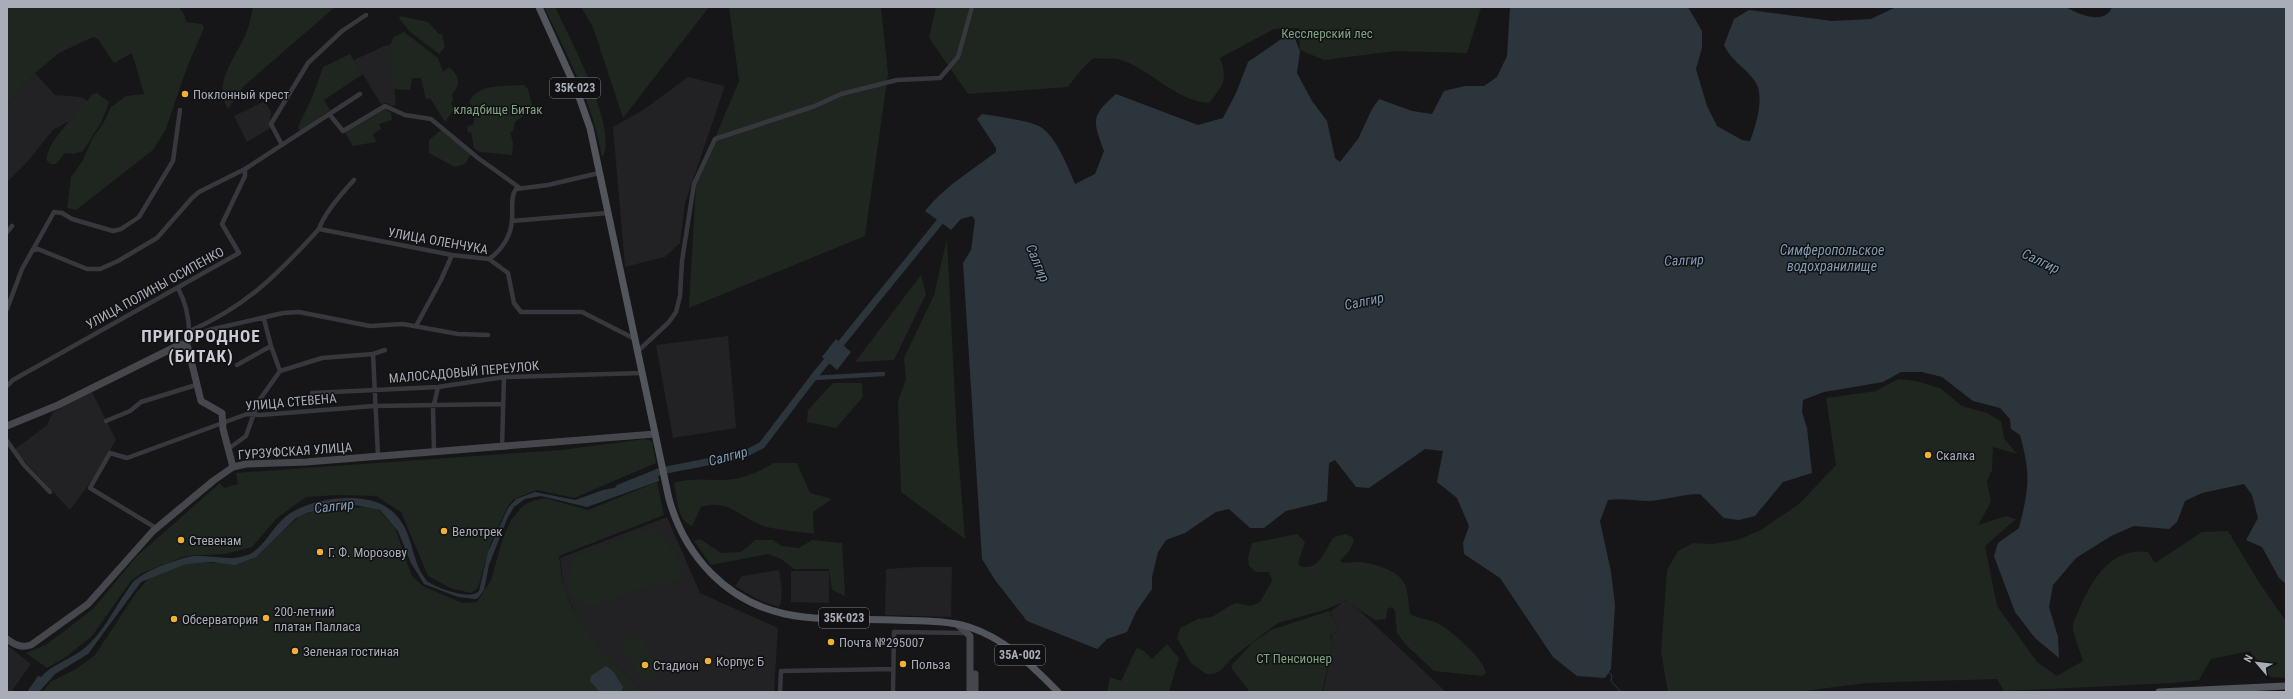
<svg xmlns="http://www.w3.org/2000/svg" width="2293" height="699" font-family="'Roboto Condensed',sans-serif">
  <rect width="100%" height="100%" fill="#161618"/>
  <path fill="#222225" d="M390,45l6,60 -4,1 -5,-3 -6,1 -27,-44 30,-14z
    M35,73l20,22 26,2 7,4 -15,18 -20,11 -26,32 -20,20v-78z
    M688,77l37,9 -40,117 -5,40 -15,14 -40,10 -12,-140 30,-17z
    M263,102l5,4 3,6 -1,16 -23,14 -13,-26z
    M728,336l8,92 -63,10 -17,-93z
    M92,392l24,48 -21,36 -25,34 -56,-60 33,-25 6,-13z
    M667,517l33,76 78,35 -4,64h-131l-47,-46 -19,-29 -13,-28 -4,-31z
    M920,567h32l-1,50 -66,-2 1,-46z
    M779,570l3,20 -1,13 -3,4 -21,-8 -22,-13 7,-10z
    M791,571h38v32l-38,-1z
    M1343,602h5l12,9 86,81h-123l10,-48 -2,-9 8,-4 -9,-19z
    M7,645l24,19 -20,28h-4z"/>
  <path fill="#1e261f" d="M7,7h172l6,9 1,6 16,2 2,4 -18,42 -20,59 -13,21 -77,60 -9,-2 4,-31 11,-15 10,-23 12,-17 7,-15 15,-11 18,-2 -12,-41 -18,10 -16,-24 -5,-2 -34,16 -24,20 -28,31z
    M253,7h82l-91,79 -16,23c-17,-26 10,-54 19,-78 3,-7 4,-16 6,-24z
    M544,7h11c14,30 65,123 47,151 -8,-53 -35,-103 -58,-151z
    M581,7h128l-86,111 -30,-91z
    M729,7h152l7,67 -23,162 -176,72 7,-125 43,-102z
    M936,7h544l1,1 -14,45 -72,-2 -71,9 -24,-10 -1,-22 -25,1 -54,29c8,23 3,27 -11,45 -34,-2 -59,-35 -91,-44 -8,-1 -17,0 -25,-1l-12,12 -13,17 -100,7 -39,-56z
    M400,16l28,6 11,12h3l3,13 -6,7 -30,-23 -10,-13z
    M404,32l34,26 5,14 6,-5c10,9 13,16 3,27l1,6 -2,3 3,6 -9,13 -15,-24 -4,2 -5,-22h-9l-2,12 -17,-1 -3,-44 4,-8z
    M350,54l13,20 -39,26 6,10 -30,21 -2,-4 15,-32 10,-28z
    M524,85l4,4 5,20 -18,13 -2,9 -3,1 3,11 -1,12 -33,-3 -5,-4 -3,-16 -3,1 -1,-7 6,-1 3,-16 -7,-6c8,-21 36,-16 55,-18z
    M97,93l12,9 -7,19 -19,30 -9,3 -9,-1 -9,11h-5l-4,-3c-3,-19 35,-50 45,-67z
    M386,108l1,3 4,1 1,8 -13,4 2,5 -8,5 3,8 -23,4 -9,-15 34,-21z
    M441,130l30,24 -6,10 -10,3 -26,-14v-13z
    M947,239l10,200 8,100 -64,-47 -3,-91 8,-22 -2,-21 30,-63z
    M921,275l5,19 -32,66 -39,2z
    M1898,379l18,2 24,7 22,18 25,7 14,8 3,17 13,16 -24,-7 -1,23 -5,11 4,21 -13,23 28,-9 10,3 -31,27 12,60 40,56 20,14 26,-15c-2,-8 -11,-28 -10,-36 1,-6 6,-14 8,-20 13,-29 32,-58 67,-53l7,11 47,-31 26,-1 32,53 26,37v57l-16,-1 -20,-26 -39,8 -12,21 -26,3 -169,8 -7,-12 -131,4 -69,9h-129l-7,-40 6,-82 11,-19 15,-8 19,1 25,-4 22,-9 40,-27 37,-39 -10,-67 50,-7z
    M833,383h29l1,14 -27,31 -29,-6 1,-12z
    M645,439l7,2 4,22 -82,35 -37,-8 -23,9 -6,7 -18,39 -12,43 -7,5 -21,-5 -22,-12 -27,-64 -25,-16 -38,-1 -32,2 -29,21 -25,29 -27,7 -39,2 -44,17 -11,8 -39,55 -26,21 -19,11 -21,-15 21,-9 46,-35 44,-53 83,-73 4,5 14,-4 -2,-11 325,-23z
    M774,463h23l13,30 22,6 -19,13 1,22c-15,-3 -32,-3 -47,-7 -26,-7 -36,-29 -66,-20l-9,19c-15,-5 -15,-29 -18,-43 15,-5 30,-3 46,-3 21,0 37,-7 54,-17z
    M657,482l7,33 -105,41c2,11 2,23 6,34 14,42 47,71 78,102h-600l7,-10 26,-13 19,-14 41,-62 13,-15 22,-10 16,-5h30l38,-7 45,-40 21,-7 44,-2 14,3 16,18 17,48 11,10 39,17 15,-1 14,-22 12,-42 8,-18 12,-14 9,-5 13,-3 43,12z
    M650,529l12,4 21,37 -1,7 -10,6 -27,4 -51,19c-33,-2 -29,-29 -17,-51z
    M1297,534l8,8 -7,21 2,3c20,6 24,-16 34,-29l12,-3 6,3 2,4 -5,10 -9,10c6,4 14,0 21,1 13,2 34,7 42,19 6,9 5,23 7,33 9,5 20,5 29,10 13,7 45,35 47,49l-4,3 -48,-5 -29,-27 -8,-11 -2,-22 -3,-4 -5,2 -1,10 -11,1 -29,-19 -22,9 -46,13 -45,34 -13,14 -6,3h-8l-15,-11 -14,-25 3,-10 18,-9 14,-2 19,-12 5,-2 15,3 9,-4 12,-21 -3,-9h-13l-7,-6 -1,-9 4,-14z
    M700,539l21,14 20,-1 14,-12h18l8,6 18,2 13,-8 30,3 3,53 -13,-6 -3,-21h-35l-13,-10 -13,-5 -57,11 -17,-24z
    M1329,611l10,20 -9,4 3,9 -11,48h-72l-18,-23v-4l20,-22 19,-13z
    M640,634l23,38 -19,11 -23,-37z
    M1167,644l12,14 -10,34h-62l3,-15 11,4c7,-12 9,-22 16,-33l7,3 8,8z"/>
  <path fill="#2c353c" d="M1510,7h178l14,24v17l-6,21 11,37 10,20 25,14 8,1c6,-16 16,-46 4,-61 -10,-14 -22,-18 -30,-35l10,-26 15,-9 83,11 39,-2 25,-12h170c11,7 39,19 46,0h174v577l-7,-6 -17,-31 -16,-7 12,-22 -6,-23 -8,-11 -42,9 -17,8 -8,21 -8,7 -35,-3 -23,10 -35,22 -23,27 -4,22 9,30 1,21 -24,-20 -20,-26 -21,-56 4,-13 21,-15c10,-40 12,-53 1,-93l-9,-6 -1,-10 -10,-11 -27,-7 -31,-24 -20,-5h-21l-18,10 -59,10 -21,8 -1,12 5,16 5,45 -29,9 -28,34 -16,4 -15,-2 -24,-24c-18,0 -34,6 -51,7 -14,0 -27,-3 -41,-1l-8,21 11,51 4,33 -4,64 -6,9 -28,-2 -24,-19 -53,-79 -36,-24 -1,-11 6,-17 -12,-28 -20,-16 6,-31 -18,-2 -56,39 -13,-1 -21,-27 -6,3 -2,38 -41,10 -22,17h-14l-21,-19 -13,3 -31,21 -19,7 -8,12 -6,25v12l-16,23 -9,20 -20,7 -10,10 -70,-28 -32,-41 -13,-21 -19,-296 8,-13 4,-30 -3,-4 -11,3 -10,11 -26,-19c20,-25 46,-40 71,-59v-4l-19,-29 5,-5c13,2 51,7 60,14 14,9 27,41 33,56l20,-10 9,-23c-11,-31 -14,-34 12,-57l82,31 25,-7 13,-25 12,-31 39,-27 6,-1 7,17 -3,22 15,28 15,20 8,37 5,4 18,-23 14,-30 7,-10 33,12 20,3 12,-23 21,-5h19l13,-9 10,-21z
    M836,339l15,13 -14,18 -15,-13z
    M657,468l2,13 -72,26 -46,-11 -16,3 -11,8 -7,12 -18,46 -5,25 -6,8 -3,1 -17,-2 -34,-13 -13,-21 -13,-32 -18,-21 -25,-5 -30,3 -18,5 -11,5 -40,39 -21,8 -23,-3 -26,2 -45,18 -53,72 -33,20 -16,18h-12l11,-16 3,1c11,-13 31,-18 45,-30 15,-13 25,-32 36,-49 4,-5 8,-13 12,-17 13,-11 34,-18 50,-23 20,-6 43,5 63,-3 15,-5 24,-25 36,-36 21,-20 74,-28 100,-14 34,19 24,54 45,77 10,6 42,19 51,9l9,-39 20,-44 8,-9 19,-7 40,8 28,-10 36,-7 13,-8z
    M606,666c8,4 12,13 17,21l-2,5h-21l-10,-11 1,-5z"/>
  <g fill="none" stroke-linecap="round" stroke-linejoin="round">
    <path stroke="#2c353c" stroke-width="1" d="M1608,672l4,3 -1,6 10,11"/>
    <path stroke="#2c353c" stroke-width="4.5" d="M813,378l70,-4"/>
    <path stroke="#2c353c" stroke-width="7" d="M619,488l42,-17 82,-16 19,-10 51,-67 133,-164"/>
    <path stroke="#37383d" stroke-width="4.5" d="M330,115l13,16 42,-25 20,9 26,4 47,39 42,30
      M282,145l-11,-21 37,-61 34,-32 24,-16
      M512,221l96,-8
      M319,229l133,26 37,4 19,14 6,30 7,9h61l53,27
      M7,232l5,-6
      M34,250l4,-1 49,20h13l18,-8 39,-23 35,-40 7,-6 46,-23
      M489,259c13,-9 22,-23 23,-39 1,-10 -2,-23 4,-31l32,-4 51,-12
      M178,288c10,19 13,39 10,60
      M7,309l15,-40 32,-57 8,1 10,6 41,12 8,-2 18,-12 34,-56 7,-51
      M416,326l25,-46 11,-25
      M195,337l-5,-6c57,-25 88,-57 129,-102 5,-16 23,-36 35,-49
      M181,344l28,-14 74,-17 16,-1 71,14 33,-2 55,10 30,1
      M271,346l9,25
      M637,352l32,-30 7,-10 4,-16 2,-35 12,-77 21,-45 100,-33 26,-12 56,-14 43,-2 18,-21 14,-50
      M373,354l5,102
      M237,365l34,-19 -7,-27
      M7,386l6,-6 226,-127 -17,-29 23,-48v-7l115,-75
      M312,393l126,-6 66,-10 138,-4
      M106,421l24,-10 11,-9 55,-17
      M7,441l17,24 26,27
      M502,448l2,-71
      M228,449l18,-13 12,-34 22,-31 42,-13 51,-4 12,-4
      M434,452l-1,-43 5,-22
      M156,528l-66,-40 20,-35 17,5 120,-44 13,1 114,-9 129,-2
      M780,692l1,-21 112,-2
      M893,692l1,-60 73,1"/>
    <path stroke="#45474d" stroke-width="7" d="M7,426l51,-21 123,-61 7,4 13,53 21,12 1,16 10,38
      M958,625l12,11v56
      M7,639c8,6 14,9 24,6l57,-41 65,-73 60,-50 20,-14 13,-3 60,-2 349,-28
      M975,692v-18"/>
    <path stroke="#53555c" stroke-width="7" d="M539,7l38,84 13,37 79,371c16,57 57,102 116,115 35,7 73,5 109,6 24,1 51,0 75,7 37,12 62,38 89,65
      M2159,692l127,-6"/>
  </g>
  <g fill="#f2b134" stroke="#111113" stroke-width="1.5">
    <circle cx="185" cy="94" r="4"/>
    <circle cx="1928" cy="455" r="4"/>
    <circle cx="444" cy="531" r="4"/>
    <circle cx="181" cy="540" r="4"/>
    <circle cx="320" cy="552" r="4"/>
    <circle cx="266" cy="618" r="4"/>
    <circle cx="174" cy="619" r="4"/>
    <circle cx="831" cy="642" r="4"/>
    <circle cx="295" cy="651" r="4"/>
    <circle cx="708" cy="661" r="4"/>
    <circle cx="903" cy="664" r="4"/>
    <circle cx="645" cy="665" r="4"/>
  </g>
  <g text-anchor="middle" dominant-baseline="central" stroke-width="3" stroke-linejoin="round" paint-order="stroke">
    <g fill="#111113" stroke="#7b7e86" stroke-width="1">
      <rect x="550" y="78" width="50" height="20" rx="3"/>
      <rect x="819" y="608" width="50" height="20" rx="3"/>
      <rect x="995" y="645" width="50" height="20" rx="3"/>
    </g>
    <g font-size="12" font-weight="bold" fill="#a8adb8">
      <text x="575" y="88">35К-023</text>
      <text x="844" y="618">35К-023</text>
      <text x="1020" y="655">35А-002</text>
    </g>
    <g font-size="13" fill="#7fa381" stroke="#111113">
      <text x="1327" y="33">Кесслерский лес</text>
      <text x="498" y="109">кладбище Битак</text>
      <text x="1294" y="658">СТ Пенсионер</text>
    </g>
    <g font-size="13" fill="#a8adb8" stroke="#111113" text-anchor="start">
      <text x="193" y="94">Поклонный крест</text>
      <text x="1936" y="455">Скалка</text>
      <text x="452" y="531">Велотрек</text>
      <text x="189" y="540">Стевенам</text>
      <text x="328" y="552">Г. Ф. Морозову</text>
      <text x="274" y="611">200-летний<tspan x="274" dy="15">платан Палласа</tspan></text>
      <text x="182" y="619">Обсерватория</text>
      <text x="839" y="642">Почта №295007</text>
      <text x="303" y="651">Зеленая гостиная</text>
      <text x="716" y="661">Корпус Б</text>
      <text x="911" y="664">Польза</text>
      <text x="653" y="665">Стадион</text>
    </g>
    <g font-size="13" fill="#a8adb8" stroke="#111113">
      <text transform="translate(438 241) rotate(10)">УЛИЦА ОЛЕНЧУКА</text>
      <text transform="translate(155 288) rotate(-29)">УЛИЦА ПОЛИНЫ ОСИПЕНКО</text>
      <text transform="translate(464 372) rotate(-5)">МАЛОСАДОВЫЙ ПЕРЕУЛОК</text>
      <text transform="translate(291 402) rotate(-5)">УЛИЦА СТЕВЕНА</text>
      <text transform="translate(295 451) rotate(-4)">ГУРЗУФСКАЯ УЛИЦА</text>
    </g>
    <g font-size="14" font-style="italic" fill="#7f9bb3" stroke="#111113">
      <text x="1832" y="250">Симферопольское<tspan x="1832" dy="16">водохранилище</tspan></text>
      <text transform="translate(1684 260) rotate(-2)">Салгир</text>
      <text transform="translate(2041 261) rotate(25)">Салгир</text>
      <text transform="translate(1038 263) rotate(67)">Салгир</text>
      <text transform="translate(1364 301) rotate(-12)">Салгир</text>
      <text transform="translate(728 456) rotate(-15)">Салгир</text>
      <text transform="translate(334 506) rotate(-6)">Салгир</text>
    </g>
    <g font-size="17" font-weight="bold" letter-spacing="1" fill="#c9ccd4" stroke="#111113">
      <text x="201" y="336">ПРИГОРОДНОЕ<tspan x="201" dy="20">(БИТАК)</tspan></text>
    </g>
  </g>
  <rect width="2293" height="699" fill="none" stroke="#a8adb8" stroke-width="16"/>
  <g transform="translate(2257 663) rotate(298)" stroke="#111113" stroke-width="3" paint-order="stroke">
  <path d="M0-3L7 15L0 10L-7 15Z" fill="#a8adb8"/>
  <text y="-6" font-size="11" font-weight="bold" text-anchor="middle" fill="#a8adb8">N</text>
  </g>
</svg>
